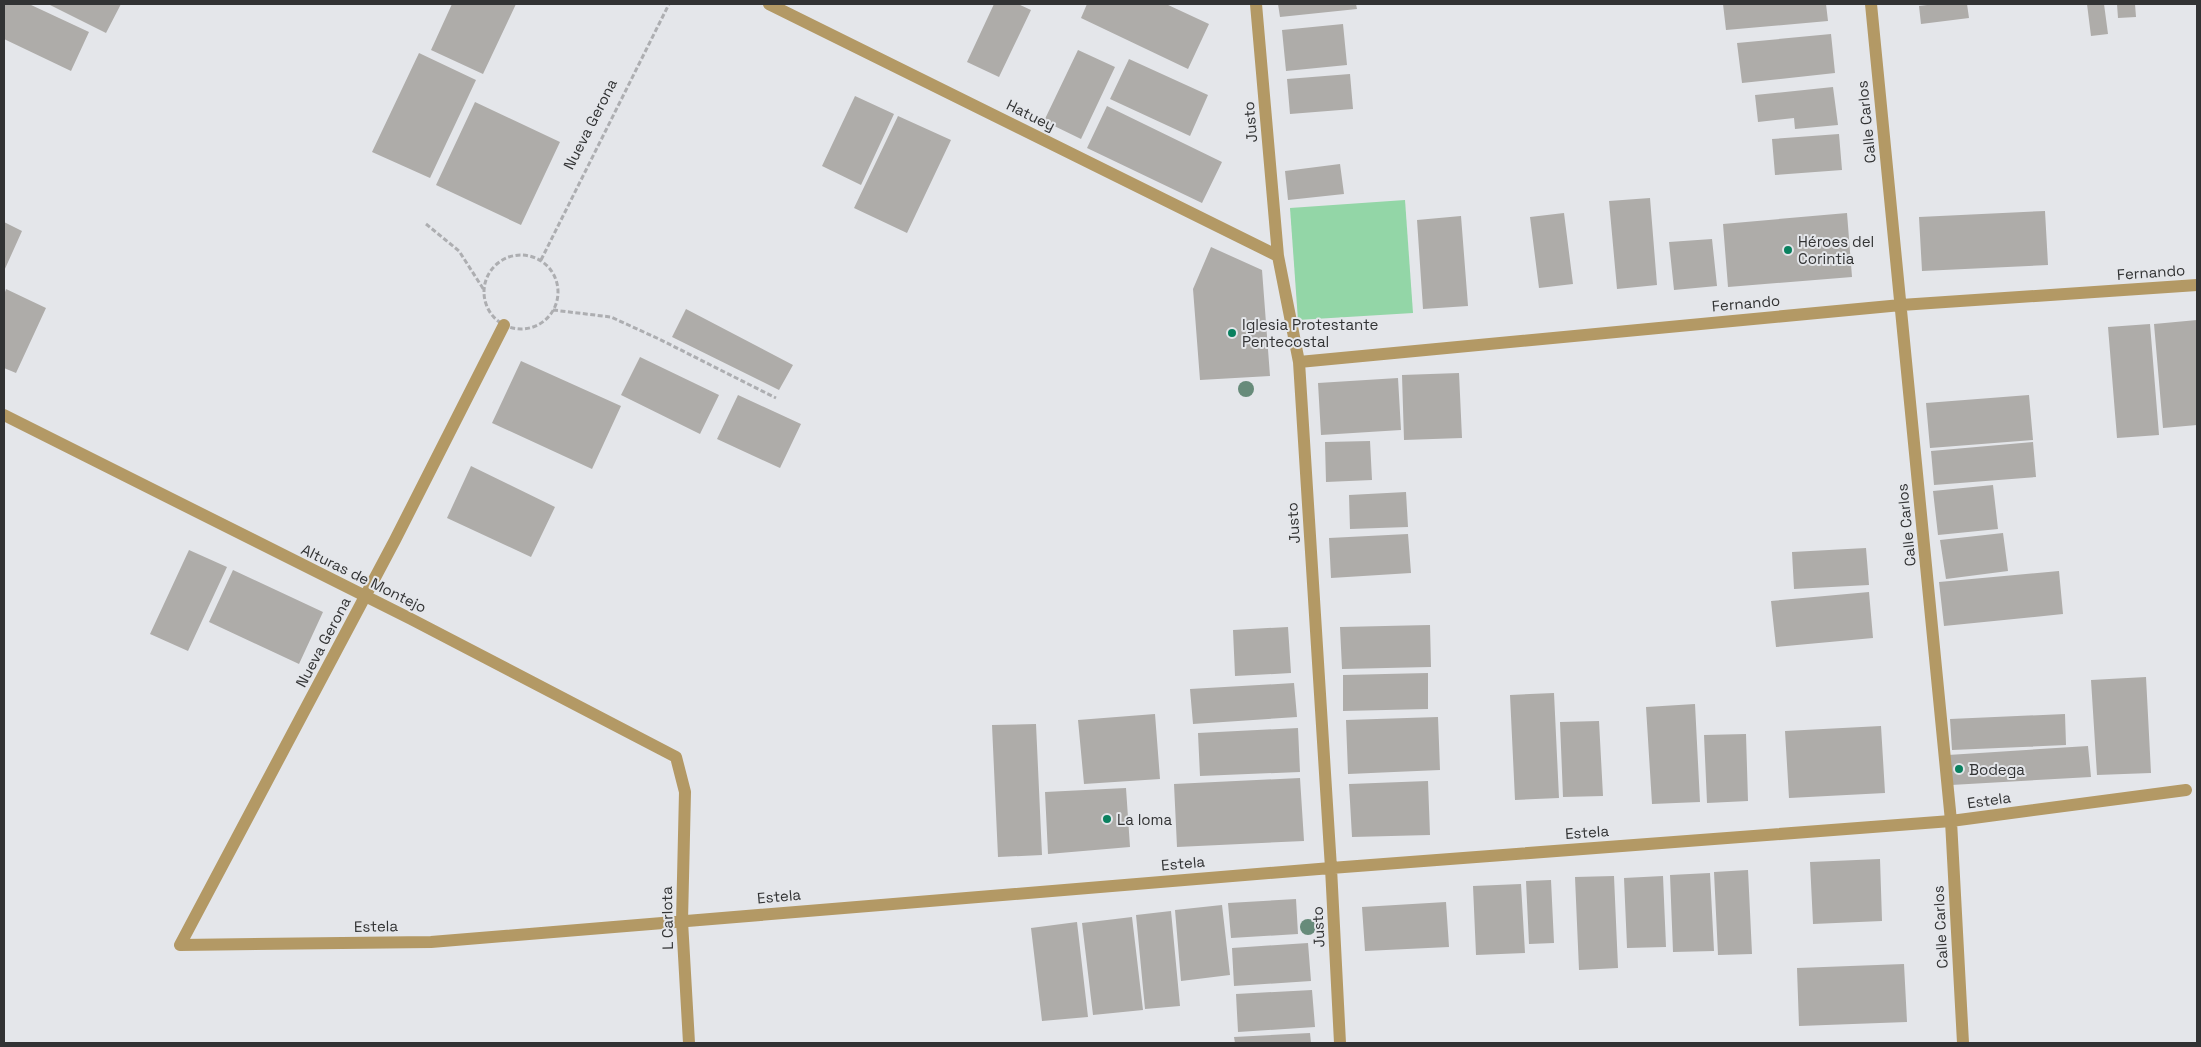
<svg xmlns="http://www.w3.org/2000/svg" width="2201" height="1047" font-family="'Space Grotesk',sans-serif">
  <rect width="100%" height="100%" fill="#e4e6ea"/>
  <path fill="#93d6a7" d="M1405,200l8,113 -115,7 -8,-112z"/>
  <path fill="#aeaca9" d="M4,4h25l60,28 -18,39 -67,-32z
    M48,4h73l-15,29z
    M452,4h64l-33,70 -52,-24z
    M994,4h24l13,6 -32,67 -32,-15z
    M1087,4h79l43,20 -21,45 -107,-51z
    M1278,4h78l1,5 -77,8z
    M1723,4h103l2,17 -102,9z
    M1935,4h32l2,14 -48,6 -2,-18z
    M2087,4h17l4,30 -17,2z
    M2117,4h18l1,13 -18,1z
    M1343,24l4,41 -61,6 -4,-41z
    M1831,34l4,39 -93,10 -5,-40z
    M1078,50l37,17 -34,72 -37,-18z
    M419,53l57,27 -46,98 -58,-26z
    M1129,59l79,36 -18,41 -80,-37z
    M1350,74l3,35 -63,5 -3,-35z
    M1833,87l5,38 -43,4 -1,-11 -36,4 -3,-27z
    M855,96l39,18 -33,71 -39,-19z
    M475,102l85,40 -39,83 -85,-40z
    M1107,106l115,56 -20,41 -115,-55z
    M898,116l53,24 -44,93 -53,-25z
    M1839,134l3,36 -67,5 -3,-36z
    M1340,164l4,30 -56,6 -3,-29z
    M1650,198l7,87 -40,4 -8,-88z
    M2045,211l3,54 -126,6 -3,-54z
    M1564,213l9,71 -34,4 -9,-71z
    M1847,213l5,64 -124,10 -5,-63z
    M1461,216l7,90 -45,3 -6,-89z
    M4,222l18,9 -18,40z
    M1712,239l5,47 -43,4 -5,-48z
    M1211,247l51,23 8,106 -70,4 -7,-91z
    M6,289l40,19 -30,65 -12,-5v-73z
    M686,309l107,56 -14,25 -107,-53z
    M2197,320v105l-34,3 -9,-104z
    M2150,324l9,111 -42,3 -9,-111z
    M640,357l79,38 -19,39 -79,-39z
    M521,361l100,45 -29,63 -100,-46z
    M1459,373l3,65 -58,2 -2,-65z
    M1398,378l3,52 -80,5 -3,-52z
    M738,395l63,29 -21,44 -63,-29z
    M2029,395l4,45 -103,8 -4,-45z
    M1370,441l2,39 -46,2 -1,-40z
    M2033,442l3,35 -102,8 -3,-34z
    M471,466l84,41 -24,50 -84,-39z
    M1993,485l5,44 -60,6 -5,-44z
    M1406,492l2,35 -58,2 -1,-34z
    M2003,533l5,38 -62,8 -6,-39z
    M1408,534l3,39 -80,5 -2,-40z
    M1866,548l3,37 -75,4 -2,-37z
    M189,550l38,17 -39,84 -38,-17z
    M233,570l90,42 -24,52 -90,-42z
    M2059,571l4,43 -119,12 -5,-44z
    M1869,592l4,46 -97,9 -5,-46z
    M1430,625l1,42 -89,2 -2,-42z
    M1288,627l3,46 -56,3 -2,-46z
    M1428,673v36l-85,2v-36z
    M2146,677l5,96 -54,2 -6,-95z
    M1294,683l3,34 -104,7 -3,-35z
    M1554,693l5,105 -44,2 -5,-105z
    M1695,704l5,98 -48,2 -6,-97z
    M1155,714l5,65 -76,5 -6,-64z
    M2065,714l1,31 -114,5 -2,-31z
    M1438,717l2,53 -92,4 -2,-54z
    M1599,721l4,75 -40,1 -3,-75z
    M1036,724l6,131 -44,2 -6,-132z
    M1881,726l4,67 -96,5 -4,-67z
    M1298,728l2,44 -100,4 -2,-43z
    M1746,734l2,67 -41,2 -3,-68z
    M2088,746l3,31 -140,8 -3,-30z
    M1300,778l4,63 -127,6 -3,-63z
    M1428,781l2,54 -78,2 -3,-53z
    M1126,788l4,59 -82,7 -3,-62z
    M1880,859l2,62 -69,3 -3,-62z
    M1748,870l4,84 -34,1 -4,-83z
    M1710,873l4,78 -41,1 -3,-77z
    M1614,876l4,92 -39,2 -4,-93z
    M1663,876l3,71 -39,1 -3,-70z
    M1551,880l3,63 -25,1 -3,-63z
    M1521,884l4,69 -49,2 -3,-69z
    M1296,899l2,35 -67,4 -3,-35z
    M1446,902l3,45 -84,4 -3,-44z
    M1222,905l8,70 -49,6 -6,-71z
    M1171,911l9,95 -35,3 -9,-94z
    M1132,917l11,93 -50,5 -11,-92z
    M1077,922l11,95 -46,4 -11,-93z
    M1308,943l3,38 -77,5 -2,-38z
    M1904,964l3,58 -108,4 -2,-58z
    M1312,990l3,37 -77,5 -2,-38z
    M1310,1033l1,10h-76l-1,-6z"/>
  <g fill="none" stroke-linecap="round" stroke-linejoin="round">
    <path stroke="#adaeb1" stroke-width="3" stroke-dasharray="5 2.5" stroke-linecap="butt" d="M426,224l33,27 25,39
      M484 292a37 37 0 1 1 74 0a37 37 0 1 1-74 0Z
      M541,260l128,-256
      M553,310l58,7 48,22 117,59"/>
    <path stroke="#b39965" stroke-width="12" d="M769,4l509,252
      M1256,4l22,252 21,106 32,506 9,175
      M1871,4l80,817 12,222
      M504,325l-109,215 -215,405 251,-3 900,-74 620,-47 235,-31
      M1299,362l602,-57 296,-20
      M4,415l407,204 265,138 9,35 -3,129 7,122"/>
  </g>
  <g fill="#678b7a">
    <circle cx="1246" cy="389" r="8"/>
    <circle cx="1308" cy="927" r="8"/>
  </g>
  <g fill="#0a815f" stroke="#e4e6ea" stroke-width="2">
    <circle cx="1788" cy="250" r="5"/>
    <circle cx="1232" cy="333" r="5"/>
    <circle cx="1959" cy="769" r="5"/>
    <circle cx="1107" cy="819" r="5"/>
  </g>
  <g text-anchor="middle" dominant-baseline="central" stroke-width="4" stroke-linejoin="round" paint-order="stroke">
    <g font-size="15" fill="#323334" stroke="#e4e6ea">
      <text transform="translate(1031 115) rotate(26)">Hatuey</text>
      <text transform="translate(1250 122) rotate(-95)">Justo</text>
      <text transform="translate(1866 122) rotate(-96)">Calle Carlos</text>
      <text transform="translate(590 124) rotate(-63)">Nueva Gerona</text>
      <text transform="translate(2151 272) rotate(-4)">Fernando</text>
      <text transform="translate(1746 303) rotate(-5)">Fernando</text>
      <text transform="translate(1293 523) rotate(-94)">Justo</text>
      <text transform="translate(1906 525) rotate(-96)">Calle Carlos</text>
      <text transform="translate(364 578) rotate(26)">Alturas de Montejo</text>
      <text transform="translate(323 642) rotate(-62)">Nueva Gerona</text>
      <text transform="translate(1989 800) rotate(-8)">Estela</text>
      <text transform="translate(1587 832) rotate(-4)">Estela</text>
      <text transform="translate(1183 863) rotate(-5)">Estela</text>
      <text transform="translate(779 896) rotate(-5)">Estela</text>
      <text transform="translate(667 918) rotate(-91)">L Carlota</text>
      <text transform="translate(376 926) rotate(-1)">Estela</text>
      <text transform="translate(1318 927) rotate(-93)">Justo</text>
      <text transform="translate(1940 927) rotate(-93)">Calle Carlos</text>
    </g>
    <g font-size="15" fill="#323334" stroke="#e4e6ea" text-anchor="start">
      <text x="1798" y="241">Héroes del<tspan x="1798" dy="17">Corintia</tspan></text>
      <text x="1242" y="324">Iglesia Protestante<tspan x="1242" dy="17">Pentecostal</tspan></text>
      <text x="1969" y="769">Bodega</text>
      <text x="1117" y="819">La loma</text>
    </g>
  </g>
  <rect width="2201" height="1047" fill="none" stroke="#323334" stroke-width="10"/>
</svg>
